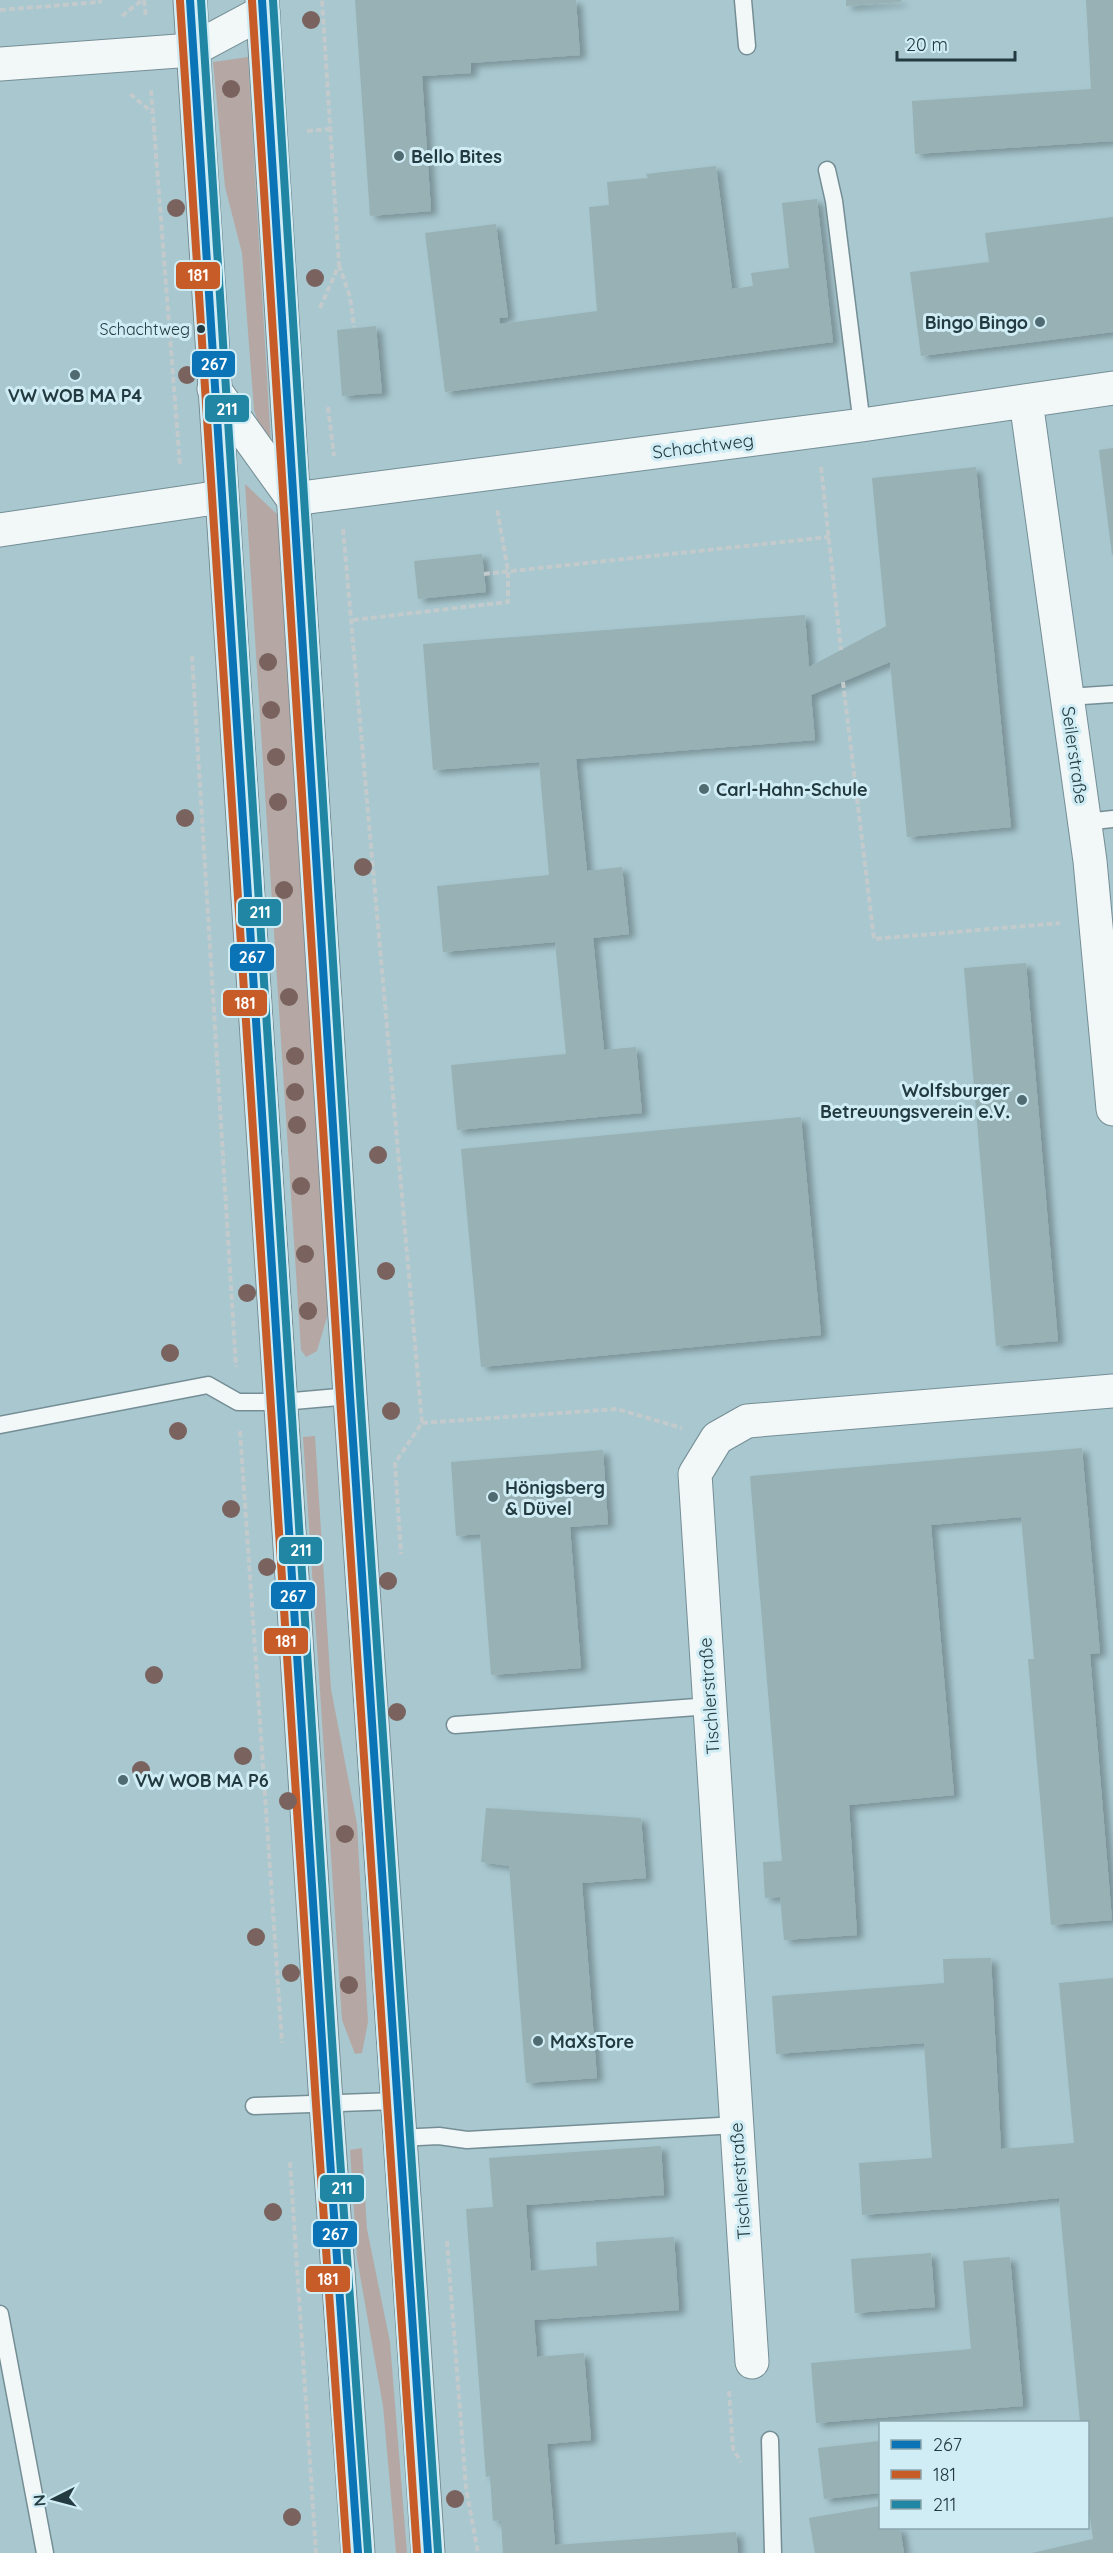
<svg xmlns="http://www.w3.org/2000/svg" width="1113" height="2553" font-family="Quicksand,sans-serif">
  <defs>
    <filter id="shadow"><feDropShadow dx="6" dy="4" stdDeviation="3" flood-color="#0004"/></filter>
  </defs>
  <rect width="100%" height="100%" fill="#a8c7cf"/>
  <path fill="#b5a8a4" d="M248,57l23,388 -11,-17 -6,-18 -12,-157 -17,-66 -12,-125z
    M245,484l34,32 51,791 -13,44 -11,6 -5,-7z
    M315,1436l16,253 26,135 11,198 -6,31 -7,1 -13,-34 -39,-583z
    M362,2148l5,81 23,113 17,211h-11l-13,-147 -26,-148 -7,-108z"/>
  <path fill="#97b1b5" filter="url(#shadow)" d="M355,0h221l4,55 -109,8v10l-49,3 9,135 -61,5z
    M846,0h55v2l-55,4z
    M1086,0h27v141l-198,13 -3,-53 179,-12z
    M716,166l16,123 21,-3 -2,-13 38,-5 -7,-65 35,-4 16,143 -388,50 -20,-159 71,-9 12,93 -9,1 1,6 97,-13 -8,-104 20,-2 -2,-23 41,-4 -2,-4z
    M1113,217v115l-192,24 -11,-84 79,-10 -4,-29z
    M376,326l6,67 -40,3 -5,-66z
    M1113,448v107h-1l-13,-105z
    M976,467l35,360 -104,10 -17,-175 -79,33 4,45 -239,19 11,112 35,-4 7,67 -36,4 11,112 32,-3 6,66 -185,17 -6,-65 115,-11 -11,-112 -112,10 -6,-66 112,-11 -10,-113 -106,8 -10,-126 382,-29 4,52 77,-41 -14,-148z
    M482,554l4,38 -68,7 -4,-38z
    M1026,963l32,378 -62,5 -32,-378z
    M801,1117l20,218 -340,32 -20,-218z
    M1082,1448l18,205 -10,1 22,266 -61,5 -23,-266h6l-13,-142 -90,8 23,270 -105,10 8,130 -73,5 -4,-43 -15,1 -2,-36 19,-1 -32,-385z
    M603,1450l5,74 -38,3 11,141 -90,7 -11,-141 -24,2 -5,-74z
    M486,1808l155,10 5,60 -64,5 15,195 -71,5 -17,-217 -28,-4z
    M991,1958l10,191 73,-6 -15,-160 54,-5v575h-81l61,-14 -5,-36v-81h-8l-21,-224 -101,10 -96,7 -3,-52 73,-5 -8,-115 -148,11 -4,-58 172,-13 -1,-24z
    M661,2146l3,49 -138,10 5,66 66,-5 -1,-24 78,-5 5,73 -145,10 3,37 47,-4 7,87 -44,4 8,101 181,-13 2,21h-235l-2,-33 -8,1 -3,-45 -4,1 -20,-268 27,-2 -4,-49z
    M931,2253l4,54 -80,6 -4,-54z
    M1010,2257l13,149 -207,17 -5,-60 160,-14 -8,-88z
    M880,2441v52l-56,6 -6,-51z
    M880,2506v22h20l4,25h-89l-6,-35z"/>
  <g fill="none" stroke-linecap="round" stroke-linejoin="round">
    <defs>
      <path id="lane" d="M743,0l4,46
        M827,170l7,31 28,224
        M1068,697l45,-3
        M1085,822l28,-3
        M0,1425l208,-40 30,17h44l68,-6
        M455,1725l255,-19
        M254,2106l142,-5
        M398,2138l41,-2 28,4 270,-15
        M0,2314l45,239
        M770,2440l3,113"/>
      <path id="street" d="M0,64l192,-14 71,-38
        M214,389l79,110 569,-74 251,-37
        M1026,401l64,460 23,248
        M0,530l221,-33
        M752,2362l-57,-888 22,-36 30,-17 366,-30"/>
      <path id="secondary" d="M190,0l136,2103 32,450
        M262,0l88,1396 78,1157"/>
    </defs>
    <use href="#lane" stroke="#758e95" stroke-width="19"/>
    <use href="#street" stroke="#758e95" stroke-width="35"/>
    <use href="#secondary" stroke="#758e95" stroke-width="35"/>
    <path stroke="#c2cacc" stroke-width="4" stroke-dasharray="6 3" stroke-linecap="butt" d="M144,0l2,17
      M0,10l100,-8v-2
      M122,16l20,-16
      M151,90l29,376
      M130,94l22,18
      M307,131l23,-2
      M339,265l11,32 4,30
      M320,308l19,-43 -17,-265
      M328,407l6,49
      M821,467l20,183
      M343,529l79,894 -27,40 6,91
      M484,574l345,-37
      M353,620l155,-18v-31l-11,-62
      M192,656l44,711
      M843,682l31,257 186,-16
      M422,1423l195,-14 65,19
      M240,1431l42,612
      M290,2162l26,391
      M447,2241l19,247 12,65
      M729,2391l4,58 8,13"/>
    <use href="#lane" stroke="#f2f7f8" stroke-width="16"/>
    <use href="#street" stroke="#f2f7f8" stroke-width="33"/>
    <use href="#secondary" stroke="#eff2f4" stroke-width="33"/>
    <defs>
      <path id="bus-1" d="M190,0l136,2103 32,450
        M262,0l88,1396 78,1157"/>
      <path id="bus-2" d="M180,1l136,2103 31,449
        M252,1l88,1396 77,1156"/>
      <path id="bus-3" d="M201,0l135,2102 32,450
        M273,0l87,1395 78,1157"/>
    </defs>
    <use href="#bus-1" stroke="#d0ecf4" stroke-width="12"/>
    <use href="#bus-2" stroke="#d0ecf4" stroke-width="12"/>
    <use href="#bus-3" stroke="#d0ecf4" stroke-width="12"/>
    <use href="#bus-1" stroke="#0b74b7" stroke-width="8"/>
    <use href="#bus-2" stroke="#c85c28" stroke-width="8"/>
    <use href="#bus-3" stroke="#2086a3" stroke-width="8"/>
  </g>
  <g fill="#7a635e">
    <circle cx="311" cy="20" r="9"/>
    <circle cx="231" cy="89" r="9"/>
    <circle cx="176" cy="208" r="9"/>
    <circle cx="315" cy="278" r="9"/>
    <circle cx="187" cy="375" r="9"/>
    <circle cx="268" cy="662" r="9"/>
    <circle cx="271" cy="710" r="9"/>
    <circle cx="276" cy="757" r="9"/>
    <circle cx="278" cy="802" r="9"/>
    <circle cx="185" cy="818" r="9"/>
    <circle cx="363" cy="867" r="9"/>
    <circle cx="284" cy="890" r="9"/>
    <circle cx="289" cy="997" r="9"/>
    <circle cx="295" cy="1056" r="9"/>
    <circle cx="295" cy="1092" r="9"/>
    <circle cx="297" cy="1125" r="9"/>
    <circle cx="378" cy="1155" r="9"/>
    <circle cx="301" cy="1186" r="9"/>
    <circle cx="305" cy="1254" r="9"/>
    <circle cx="386" cy="1271" r="9"/>
    <circle cx="247" cy="1293" r="9"/>
    <circle cx="308" cy="1311" r="9"/>
    <circle cx="170" cy="1353" r="9"/>
    <circle cx="391" cy="1411" r="9"/>
    <circle cx="178" cy="1431" r="9"/>
    <circle cx="231" cy="1509" r="9"/>
    <circle cx="267" cy="1567" r="9"/>
    <circle cx="388" cy="1581" r="9"/>
    <circle cx="154" cy="1675" r="9"/>
    <circle cx="397" cy="1712" r="9"/>
    <circle cx="243" cy="1756" r="9"/>
    <circle cx="141" cy="1770" r="9"/>
    <circle cx="288" cy="1801" r="9"/>
    <circle cx="345" cy="1834" r="9"/>
    <circle cx="256" cy="1937" r="9"/>
    <circle cx="291" cy="1973" r="9"/>
    <circle cx="349" cy="1985" r="9"/>
    <circle cx="273" cy="2212" r="9"/>
    <circle cx="455" cy="2499" r="9"/>
    <circle cx="292" cy="2517" r="9"/>
  </g>
  <g fill="#516b72" stroke="#d0ecf4" stroke-width="2">
    <circle cx="399" cy="156" r="6"/>
    <circle cx="1040" cy="322" r="6"/>
    <circle cx="75" cy="375" r="6"/>
    <circle cx="704" cy="789" r="6"/>
    <circle cx="1022" cy="1100" r="6"/>
    <circle cx="493" cy="1497" r="6"/>
    <circle cx="123" cy="1780" r="6"/>
    <circle cx="538" cy="2041" r="6"/>
  </g>
  <circle fill="#223a40" stroke="#d0ecf4" stroke-width="2" cx="201" cy="329" r="5"/>
  <g text-anchor="middle" dominant-baseline="central" stroke-width="6" stroke-linejoin="round" paint-order="stroke">
    <g font-size="16" fill="#223a40" stroke="#d0ecf4" text-anchor="end">
      <text x="190" y="329">Schachtweg</text>
    </g>
    <g font-size="18" font-weight="bold" fill="#223a40" stroke="#d0ecf4" text-anchor="start">
      <text x="411" y="156">Bello Bites</text>
      <text x="1028" y="322" text-anchor="end">Bingo Bingo</text>
      <text x="75" y="395" text-anchor="middle">VW WOB MA P4</text>
      <text x="716" y="789">Carl-Hahn-Schule</text>
      <text x="1010" y="1090" text-anchor="end">Wolfsburger<tspan x="1010" dy="21">Betreuungsverein e.V.</tspan></text>
      <text x="505" y="1487">Hönigsberg<tspan x="505" dy="21">&amp; Düvel</tspan></text>
      <text x="135" y="1780">VW WOB MA P6</text>
      <text x="550" y="2041">MaXsTore</text>
    </g>
    <g font-size="18" fill="#223a40" stroke="#d0ecf4">
      <text transform="translate(703 446) rotate(-7)">Schachtweg</text>
      <text transform="translate(1075 755) rotate(82)">Seilerstraße</text>
      <text transform="translate(709 1696) rotate(-94)">Tischlerstraße</text>
      <text transform="translate(740 2181) rotate(-94)">Tischlerstraße</text>
    </g>
  </g>
  <g stroke="#d0ecf4" stroke-width="2">
    <rect x="175" y="261" width="46" height="29" rx="6" fill="#c85c28"/>
    <rect x="191" y="350" width="45" height="28" rx="6" fill="#0b74b7"/>
    <rect x="204" y="394" width="46" height="29" rx="6" fill="#2086a3"/>
    <rect x="237" y="898" width="45" height="29" rx="6" fill="#2086a3"/>
    <rect x="229" y="943" width="46" height="29" rx="6" fill="#0b74b7"/>
    <rect x="222" y="989" width="46" height="28" rx="6" fill="#c85c28"/>
    <rect x="278" y="1536" width="45" height="29" rx="6" fill="#2086a3"/>
    <rect x="270" y="1581" width="46" height="29" rx="6" fill="#0b74b7"/>
    <rect x="263" y="1627" width="46" height="28" rx="6" fill="#c85c28"/>
    <rect x="319" y="2174" width="46" height="29" rx="6" fill="#2086a3"/>
    <rect x="312" y="2220" width="46" height="28" rx="6" fill="#0b74b7"/>
    <rect x="305" y="2265" width="46" height="28" rx="6" fill="#c85c28"/>
  </g>
  <g font-size="16" text-anchor="middle" font-weight="bold" fill="#fff">
    <text x="198" y="281">181</text>
    <text x="214" y="370">267</text>
    <text x="227" y="415">211</text>
    <text x="260" y="918">211</text>
    <text x="252" y="963">267</text>
    <text x="245" y="1009">181</text>
    <text x="301" y="1556">211</text>
    <text x="293" y="1602">267</text>
    <text x="286" y="1647">181</text>
    <text x="342" y="2194">211</text>
    <text x="335" y="2240">267</text>
    <text x="328" y="2285">181</text>
  </g>
  <rect x="879" y="2421" width="210" height="108" fill="#d0ecf4" stroke="#8aa5ac" stroke-width="1.5"/>
  <rect x="891" y="2440" width="30" height="9" fill="#0b74b7" stroke="#8aa5ac" stroke-width="1.5"/>
  <text x="933" y="2451" font-size="18" fill="#223a40">267</text>
  <rect x="891" y="2470" width="30" height="9" fill="#c85c28" stroke="#8aa5ac" stroke-width="1.5"/>
  <text x="933" y="2481" font-size="18" fill="#223a40">181</text>
  <rect x="891" y="2500" width="30" height="9" fill="#2086a3" stroke="#8aa5ac" stroke-width="1.5"/>
  <text x="933" y="2511" font-size="18" fill="#223a40">211</text>
  <g transform="translate(54 2499) rotate(264)" stroke="#d0ecf4" stroke-width="4.5" paint-order="stroke">
  <path d="M0-4.5L10 22L0 15L-10 22Z" fill="#223a40"/>
  <text y="-9" font-size="16" font-weight="bold" text-anchor="middle" fill="#223a40">N</text>
  </g>
  <path d="M897 51v9h118v-9" fill="none" stroke="#223a40" stroke-width="3"/>
  <text x="906" y="51" font-size="18" fill="#223a40" stroke="#d0ecf4" stroke-width="4.5" paint-order="stroke">20 m</text>
</svg>
